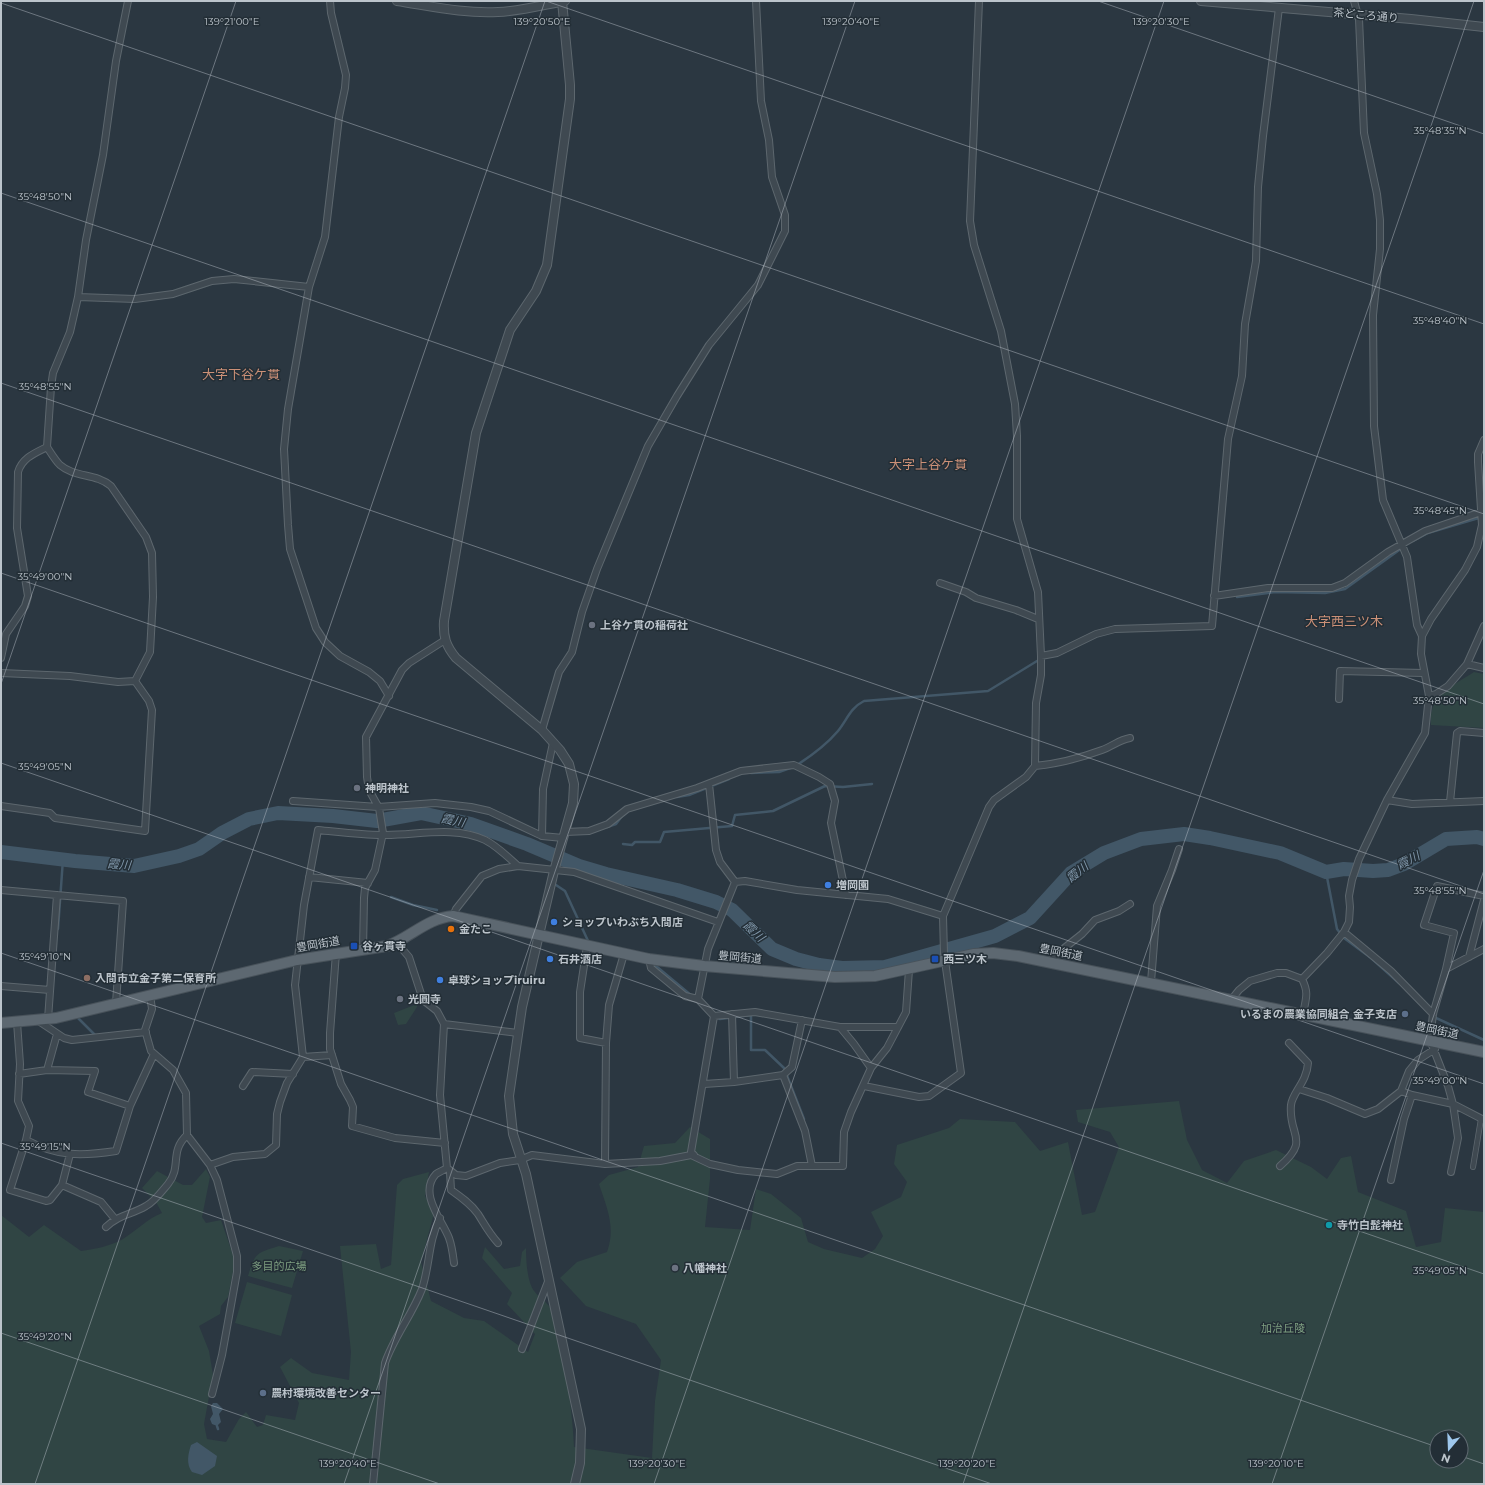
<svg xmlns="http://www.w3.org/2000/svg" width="1485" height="1485" font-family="Montserrat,'Noto Sans JP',sans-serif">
  <rect width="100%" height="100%" fill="#2b3741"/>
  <path fill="#304544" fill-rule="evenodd" d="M1474,672l10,2v54l-53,-3c-3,-30 22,-39 43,-53z
    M417,1004v3l-11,17 -8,1 -4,-12z
    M1179,1101l8,39 15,30 25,13 17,-22 32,-11 35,17 16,12 14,-21 10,-2 7,36 48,19 10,36 25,-5 4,-34 39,4v272h-1483v-269l28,22 15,-12 37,26c14,-2 30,-5 42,-12 14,-9 24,-20 39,-26l-6,-11 -14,-14 15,-17 26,14h9l14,-16 4,8 -8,40 4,6 15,-3 14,41 -7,36 -7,9 -1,8 -21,12 10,25 4,24 -9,49 3,15 19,3 13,-23 7,-7 11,15 6,-2 3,-10 29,5 4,-17 -19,-36 11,-9 21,15 37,7 2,-28 -11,-106 36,-2 5,25 10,-4 6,-80 6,-6 26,-7 -4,24 9,17 -13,49 10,39 33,17 20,3 44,31 7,-18 -28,-30 5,-11 -30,-35 3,-11 19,22 16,-3 2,-14 4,-4c0,11 1,36 9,44 4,6 14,11 16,18 13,44 21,92 23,137l78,11 3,-57 6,-41 -25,-36 -50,-18 -26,-28 17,-16 30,-10c9,-25 0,-44 -8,-68l10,-9 29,-8 6,-21 31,-3 15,-16 20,12v40l-5,48 45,3 6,-41 15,5 30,24 7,24 16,7 38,9 13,-9 8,-13 -12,-24 30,-15 6,-15 -13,-18 3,-19 52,-17 11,-9 55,3 25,29 28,-9 14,73 13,-3 24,-65 -9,-15 -32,-10 -2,-12zM1437,1437h24v24h-24z
    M279,1246l24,5 -11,37 -44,-12c7,-23 8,-23 31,-30z
    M247,1282l45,13 -11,41 -46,-13z"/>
  <path fill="#425767" d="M217,1403l6,6 -4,5 2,8 -4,4 -5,-2 -2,-5 3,-5 -2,-8 2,-3z
    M197,1442l20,14 -2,10 -13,9 -10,-3c-6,-8 -4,-18 -1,-27z"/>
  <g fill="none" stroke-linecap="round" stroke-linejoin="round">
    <path stroke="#425767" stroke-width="2.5" d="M1413,541l15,-8 54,-16
      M1237,597l38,-5 50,1 20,-4 57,-41
      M797,765c14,-9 30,-21 41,-34 9,-11 12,-23 26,-30l124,-10 49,-30
      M751,773l28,-1 14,-5
      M677,797l12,-2 40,-16
      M607,827l9,-3 6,-8
      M623,844l9,1 3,-3h25l4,-10 68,-6 3,-11 38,-4 52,-25 18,1 29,-3
      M1326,872l11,57 7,9 27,20 28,25
      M556,885l9,6 24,52
      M391,897l22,8 24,5
      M58,929l5,-70
      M650,964l6,2 36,30
      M77,1017l18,18
      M718,1017l2,2 31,-4v35h14l19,18 20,51
      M1434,1017l50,23
      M217,1426l1,3"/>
    <path stroke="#425767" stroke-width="14" d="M1,852l74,9 59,5 45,-10 20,-7 23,-16 27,-14 29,-6 55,3 44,5 44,-8 50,11 56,20 52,22 27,8 71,16 39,12 16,8 40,39 24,10 23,6 23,3 43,-1 110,-31 35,-18 41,-45 33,-20 37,-14 43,-5 26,4 70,15 46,19 18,-3 29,2 15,-1 16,-6 42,-25 31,-2 7,2"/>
    <defs>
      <path id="pedestrian" d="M1473,1167l8,-48"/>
      <path id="minor" d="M330,1l1,12 15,62 -1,13 -6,29 -14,120 -16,50 -21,122 -4,40 4,76 2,24 26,79 9,14 15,14 29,16 11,9 9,15
        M1354,1l5,18 5,114 13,61 3,26v29l-7,66 1,111 9,74 24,57 10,68 5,11
        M78,297l57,2 38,-5 39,-13 22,-2 75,8
        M940,583l26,9 10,6 40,12 22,9
        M1214,596l54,-8h64l13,-5 43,-31 37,-21 59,-20
        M1041,656l16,-3 39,-19 19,-5 97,-3 16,-187 14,-63 3,-52 11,-63 2,-74 5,-51 16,-128
        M1,658l5,-24 19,-28 3,-10 -11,-68 1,-56c4,-14 17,-19 29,-25l4,-60 2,-14 17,-41 8,-35 8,-57 17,-85 13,-94 12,-60
        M1467,664l17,4
        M1,673l69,3 48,6 17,-1
        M1429,696l7,-2 12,-8 19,-22 17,-38
        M1339,699l1,-28 83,2
        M542,730l17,-58 13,-20 10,-40 15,-43 51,-123 29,-50 32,-51 49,-60 27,-54v-16l-13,-38 -3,-37 -8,-39 -5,-100
        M1035,766c21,-2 48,-9 67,-16 11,-4 17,-10 28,-12
        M709,784l7,66 4,12 15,20
        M1387,800l25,4 72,-3
        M293,801l85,6 57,-4 36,4 18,4 53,25 21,2
        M1450,802l7,-69 3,-2 24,2
        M1,806l49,7 5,5 90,13 7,-121 -3,-9 -14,-20 15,-29 3,-55 -1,-44 -6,-16 -35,-51c-15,-13 -36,-8 -51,-21 -5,-5 -9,-12 -13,-18
        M565,832l24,-1 19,-7 19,-15 70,-21 44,-17 53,-6 25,12 11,7 5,17 -4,22 15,72
        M542,836l1,-47 10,-46
        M309,877l59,6
        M735,882l10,-1 52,9 91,9 55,17
        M1,890l122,11 -7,102
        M453,916l3,-7 26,-33 17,-7 19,-3 56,6 144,50
        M1344,932l47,39 42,43
        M397,943l12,14 14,43 14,11 7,13 -4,71 7,73 9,7 10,1 34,-13 20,-3 12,-5 73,9 55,-3 31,-6 19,9 28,6 39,4 20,-8h46l1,-34 7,-20 20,-44 16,-20 19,-36 3,-42
        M587,946l-7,46v46l26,5
        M363,950l1,-52 1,-10 10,-18 8,-37 -4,-25 -10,-18 -2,-13 -1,-40 36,-67 7,-7 36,-23
        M336,953l-6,80v16l11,35 9,16 3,7 -1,19 43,12 50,5
        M1469,957l15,-57
        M649,959l2,9 34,28 13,3 16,17
        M1049,962l9,-9 24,-19 13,-14 24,-9 11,-7
        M1446,969l8,-36 -30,-8 13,-39 47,10
        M1302,979l25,-26 17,-21 5,-10 1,-15 -1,-11 3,-16 7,-21 28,-59 38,-67 4,-37 -8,-42 1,-18 9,-17 34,-49 12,-23 5,-22 -4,-63v-8l6,-14
        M1151,982l6,-76 15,-36 7,-21
        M1,986l49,4
        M150,995l2,14 -7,21 6,21 22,19 13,23 1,42 23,30 7,15 20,76v16l-15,83 -10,39
        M698,999l10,-50 27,-67
        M1231,1000l8,-10 11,-9 27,-8h9l16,6c7,14 4,19 1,35
        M732,1014l2,68
        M714,1016l41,-4 85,15 14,17 17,24
        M48,1019l9,-124
        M37,1020l27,18 8,2 74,-8
        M17,1022l3,42 -2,37 11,25 -3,14 -16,50 36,11 4,-1 12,-15 8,-31
        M444,1024l74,9
        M840,1027h58
        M303,1057l29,-2
        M47,1070l10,-36
        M19,1074l28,-4 48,1 -7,21 42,14
        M783,1075l22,56 7,35
        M704,1084l30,-2 49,-7 9,-8 10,-47
        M243,1086l9,-14 41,2
        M864,1086l55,11 10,-1 32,-23 -17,-119 -1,-38 46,-109 5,-7 32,-23 9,-11 1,-63 5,-28v-19l-3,-64 -21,-73v-83l-2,-32 -14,-73 -27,-86 -4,-24 9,-220
        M1299,1089l28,9 38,16 13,-5 23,-18 8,-20 9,-11 17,-11
        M1401,1091l11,4 41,9 31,16
        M26,1140c32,17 56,16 90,11l14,-45 24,-52
        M694,1155l-3,-3 23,-136
        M605,1164l1,-121 3,-38 15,-51
        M210,1165l23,-8 32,-3 11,-9 1,-31 3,-12 7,-19 16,-26 -8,-72 9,-80 14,-75c21,2 42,5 64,5 33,1 71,-10 103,5 12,6 23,17 33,26
        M1280,1166c31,-27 8,-30 11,-61 1,-12 16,-23 17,-42l-19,-20
        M447,1168c-3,2 -8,4 -11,6 -18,19 6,46 13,64 3,8 4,17 5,25
        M450,1172l1,18c10,7 20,14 27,24 7,11 11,19 20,29
        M1451,1172l7,-34 -5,-34 -5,-18 -18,-46 3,-26 13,-45 38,-20
        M1391,1180l13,-61 8,-24
        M62,1185l39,17 14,17
        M106,1227c14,-13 25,-12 40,-21 8,-4 16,-15 22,-22 14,-17 1,-32 19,-49
        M522,1349l27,-70
        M373,1484l12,-121c9,-26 27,-48 37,-74 8,-24 6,-48 18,-71"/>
      <path id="tertiary" d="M397,1c33,5 68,13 101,11 23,-1 45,-7 67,-11
        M562,1l8,84v14l-23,166 -11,26 -26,39 -34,103 -32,188c-1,16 2,25 12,37l86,72 18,20 9,14 5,20 -1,19 -19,68 -32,136 -13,89 4,38 13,40 55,255 -1,34 -5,21
        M1201,1l210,18 73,8"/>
      <path id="primary" d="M1,1023l55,-5 241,-58 90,-14c23,-8 40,-28 66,-30l196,43 55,7 131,11 40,-1 99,-22 19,-1 25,3 466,96"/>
    </defs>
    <use href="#pedestrian" stroke="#5d676e" stroke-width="6"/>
    <use href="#minor" stroke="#5d676e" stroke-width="8"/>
    <use href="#tertiary" stroke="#5d676e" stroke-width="10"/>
    <use href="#primary" stroke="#48525a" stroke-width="12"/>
    <use href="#pedestrian" stroke="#3f4951" stroke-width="4.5"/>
    <use href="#minor" stroke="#3f4951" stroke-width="6"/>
    <use href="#tertiary" stroke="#3f4951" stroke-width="8"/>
    <use href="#primary" stroke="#5d6871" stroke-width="10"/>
  </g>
  <path fill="none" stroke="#bcc4cb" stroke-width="1" stroke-opacity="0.45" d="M546,1l938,323M1098,1l386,133M1,3l1483,511M1,193l1483,511M1,383l1483,511M1,573l1483,511M1,684l235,-683M1,763l1483,511M1,953l1436,494M1,1143l991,341M1,1333l439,151M1461,1456l23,8M35,1484l510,-1483M344,1484l511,-1483M654,1484l510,-1483M963,1484l511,-1483M1272,1484l212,-614"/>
  <g fill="#6b7280" stroke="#232e36" stroke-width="1.5">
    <circle cx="592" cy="625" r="4"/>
    <circle cx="357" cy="788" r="4"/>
    <circle cx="400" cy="999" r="4"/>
    <circle cx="675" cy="1268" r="4"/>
  </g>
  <g fill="#3f7fe0" stroke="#232e36" stroke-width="1.5">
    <circle cx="828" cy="885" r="4"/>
    <circle cx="554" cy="922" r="4"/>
    <circle cx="550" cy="959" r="4"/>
    <circle cx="440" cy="980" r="4"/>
  </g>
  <circle fill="#e8710a" stroke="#232e36" stroke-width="1.5" cx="451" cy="929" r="4"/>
  <g fill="#1a4fb4" stroke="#232e36" stroke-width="1.5">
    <rect x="350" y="942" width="8" height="8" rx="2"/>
    <rect x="931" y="955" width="8" height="8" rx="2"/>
  </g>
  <circle fill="#8d6e63" stroke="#232e36" stroke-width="1.5" cx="87" cy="978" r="4"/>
  <g fill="#5c6f8a" stroke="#232e36" stroke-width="1.5">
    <circle cx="1405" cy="1014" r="4"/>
    <circle cx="263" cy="1393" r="4"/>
  </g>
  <circle fill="#0f9aa8" stroke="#232e36" stroke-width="1.5" cx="1329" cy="1225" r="4"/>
  <g text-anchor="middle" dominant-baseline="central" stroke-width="3" stroke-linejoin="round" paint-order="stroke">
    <g font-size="11" fill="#bcc4cb" stroke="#232e36">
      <text transform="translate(1366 15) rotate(5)">茶どころ通り</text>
      <text transform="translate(318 944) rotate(-10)">豊岡街道</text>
      <text transform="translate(1061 952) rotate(11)">豊岡街道</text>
      <text transform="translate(740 957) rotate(5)">豊岡街道</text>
      <text transform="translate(1437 1030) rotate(12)">豊岡街道</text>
    </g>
    <g font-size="11" font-weight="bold" fill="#bcc4cb" stroke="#232e36" text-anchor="start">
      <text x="600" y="625">上谷ケ貫の稲荷社</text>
      <text x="365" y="788">神明神社</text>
      <text x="836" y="885">増岡園</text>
      <text x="562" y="922">ショップいわぶち入間店</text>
      <text x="459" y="929">金たこ</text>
      <text x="362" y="946">谷ヶ貫寺</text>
      <text x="558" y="959">石井酒店</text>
      <text x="943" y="959">西三ツ木</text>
      <text x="95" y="978">入間市立金子第二保育所</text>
      <text x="448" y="980">卓球ショップiruiru</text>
      <text x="408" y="999">光圓寺</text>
      <text x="1397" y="1014" text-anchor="end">いるまの農業協同組合 金子支店</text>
      <text x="1337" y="1225">寺竹白髭神社</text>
      <text x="683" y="1268">八幡神社</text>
      <text x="271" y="1393">農村環境改善センター</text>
    </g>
    <g font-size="11" fill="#7d9e80" stroke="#232e36">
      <text x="279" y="1266">多目的広場</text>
      <text x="1283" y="1328">加治丘陵</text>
    </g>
    <g font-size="12" font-style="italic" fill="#8097aa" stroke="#232e36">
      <text transform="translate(453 820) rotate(12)">霞川</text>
      <text transform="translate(1408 860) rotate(-27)">霞川</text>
      <text transform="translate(119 864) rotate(5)">霞川</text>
      <text transform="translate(1077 872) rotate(-38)">霞川</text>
      <text transform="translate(754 931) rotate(43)">霞川</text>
    </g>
    <g font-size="13" fill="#cb9077" stroke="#232e36">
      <text x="241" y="374">大字下谷ケ貫</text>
      <text x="928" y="464">大字上谷ケ貫</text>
      <text x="1344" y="621">大字西三ツ木</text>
    </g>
  </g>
  <g font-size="10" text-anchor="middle" fill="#bcc4cb" stroke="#232e36" stroke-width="3" stroke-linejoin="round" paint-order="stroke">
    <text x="232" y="25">139°21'00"E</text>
    <text x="542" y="25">139°20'50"E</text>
    <text x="851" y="25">139°20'40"E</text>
    <text x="1161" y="25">139°20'30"E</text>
    <text x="1440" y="134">35°48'35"N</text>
    <text x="45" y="200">35°48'50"N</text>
    <text x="1440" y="324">35°48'40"N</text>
    <text x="45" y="390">35°48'55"N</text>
    <text x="1440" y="514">35°48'45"N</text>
    <text x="45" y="580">35°49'00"N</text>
    <text x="1440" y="704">35°48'50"N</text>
    <text x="45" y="770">35°49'05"N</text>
    <text x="1440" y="894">35°48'55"N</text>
    <text x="45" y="960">35°49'10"N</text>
    <text x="1440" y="1084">35°49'00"N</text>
    <text x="45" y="1150">35°49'15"N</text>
    <text x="1440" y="1274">35°49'05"N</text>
    <text x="45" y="1340">35°49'20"N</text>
    <text x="348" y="1467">139°20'40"E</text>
    <text x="657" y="1467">139°20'30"E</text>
    <text x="967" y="1467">139°20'20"E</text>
    <text x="1276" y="1467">139°20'10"E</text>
  </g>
  <rect width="1485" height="1485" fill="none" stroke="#bcc4cb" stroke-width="4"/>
  <g transform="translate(1449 1449) rotate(199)"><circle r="19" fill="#232e36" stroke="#606a72"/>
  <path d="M0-3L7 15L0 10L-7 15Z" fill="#9ec7ed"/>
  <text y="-6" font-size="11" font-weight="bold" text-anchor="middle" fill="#bcc4cb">N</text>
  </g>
</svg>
